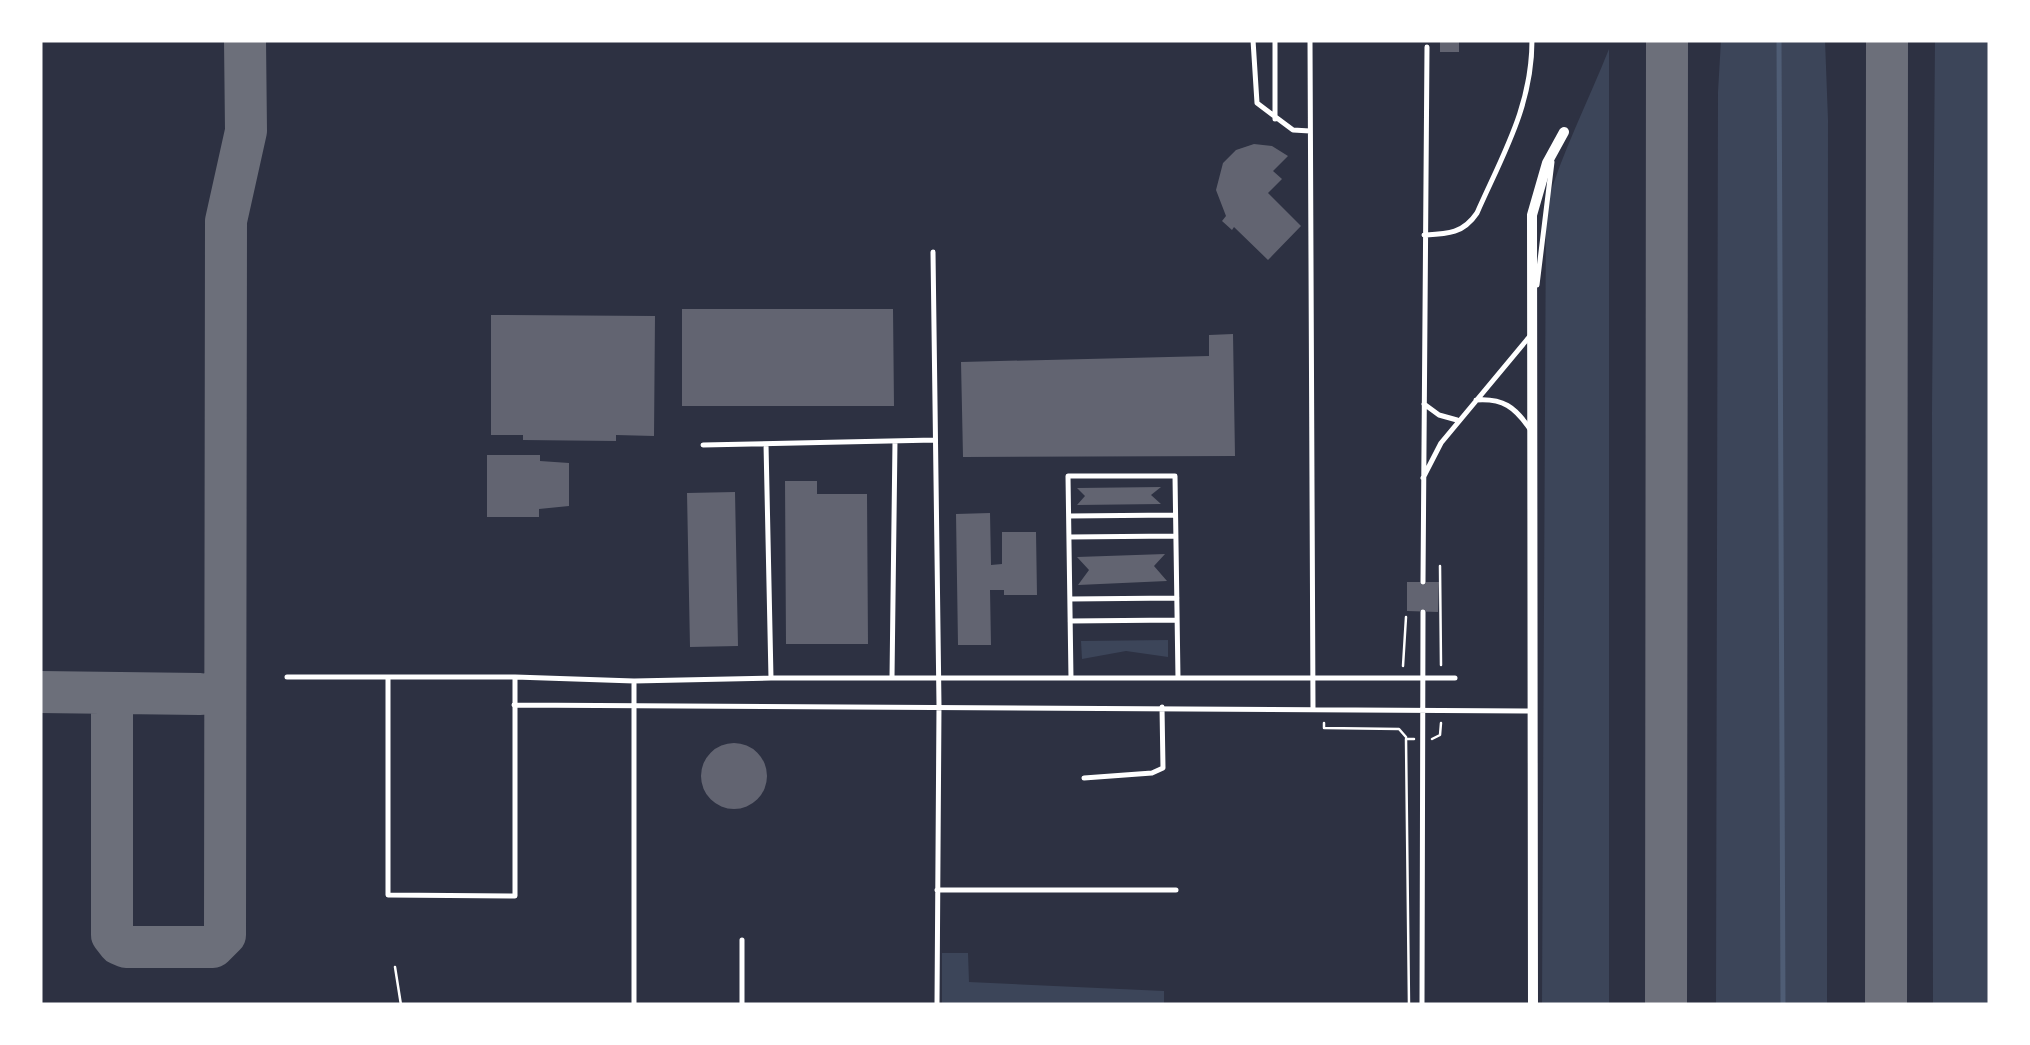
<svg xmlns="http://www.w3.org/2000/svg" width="2030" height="1045" font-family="Figtree,sans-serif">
  <rect width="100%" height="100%" fill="#2d3142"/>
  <path fill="#3c4559" d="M1721,40h104l3,80 -1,885h-111l2,-913z
    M1935,40h55v965h-57l-1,-592z
    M1609,49v956h-67l4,-798c16,-55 42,-105 63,-158z
    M1168,640v17l-42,-6 -44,8 -1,-18z
    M942,953h26l1,29 195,9v14h-222z"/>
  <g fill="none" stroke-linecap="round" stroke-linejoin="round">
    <path stroke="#4f5d75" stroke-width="5" d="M1779,40l4,965"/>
    <path stroke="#6c6f7a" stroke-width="42" d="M40,692l160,2
      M112,714v221l7,9 7,3h87l12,-12v-7l1,-707 20,-90 -1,-91
      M1666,1005l1,-965
      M1886,1005l1,-965"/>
  </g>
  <path fill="#626471" d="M1440,40h19v12h-19z
    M1254,144l18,2 16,10 -15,15 9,8 -14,14 33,33 -33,34 -34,-33 -2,3 -10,-9 4,-5 -10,-26 7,-27 13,-13z
    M682,309h211l1,97h-212z
    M491,315l164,1 -1,120 -38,-1v6l-93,-1v-5h-32z
    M1233,334l2,122 -272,1 -2,-95 248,-6v-21z
    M487,455h53v6l29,2v43l-30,3v8h-52z
    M785,481h32v13h50l1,150h-82z
    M1161,487l-10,8 10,9 -84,1 8,-9 -8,-8z
    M735,492l3,154 -48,1 -3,-154z
    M990,513l1,52 11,-1v-32h34l1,63h-33v-5h-14l1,55h-33l-2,-131z
    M1165,554l-11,12 13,15 -89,4 11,-15 -12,-13z
    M1407,582h32l-1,30 -31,-1z
    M701 776a33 33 0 1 1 66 0a33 33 0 1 1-66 0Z"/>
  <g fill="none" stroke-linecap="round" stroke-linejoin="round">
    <path stroke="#fff" stroke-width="2.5" d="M1440,566l1,99
      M1403,666l3,-49
      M1324,723v5l75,1 7,8
      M1432,739l8,-4 1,-12
      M395,967l6,38
      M1409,1005l-3,-266h8"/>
    <path stroke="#fff" stroke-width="5" d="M1253,40l4,63 36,27 17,1
      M1310,40l3,668
      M1275,119v-79
      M1424,235c23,-1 39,-1 53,-22 26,-59 55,-107 55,-173
      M933,252l6,453 -2,300
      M1537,285l15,-123
      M1476,400c27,-2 39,7 54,29
      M1424,404l15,11 18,5
      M766,444l5,234
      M703,445l232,-5
      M1423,478l18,-35 89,-107
      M1069,516l106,-1
      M1069,537l107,-1
      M1423,582l4,-535
      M1070,599l107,-1
      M1070,621l107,-1
      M287,677h228l119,4 137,-3h684
      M388,678v217l127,1v-219
      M892,678l3,-237
      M1071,678l-3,-202h107l3,202
      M514,705l1017,6
      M1084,778l68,-5 11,-5 -1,-61
      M937,890h239
      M634,1005v-324
      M742,1005v-65
      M1422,1005l1,-393"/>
    <path stroke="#fff" stroke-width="10" d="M1533,1005l-1,-790 15,-52 17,-31"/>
  </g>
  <rect width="2030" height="1045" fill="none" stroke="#ffffff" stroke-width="85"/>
</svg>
